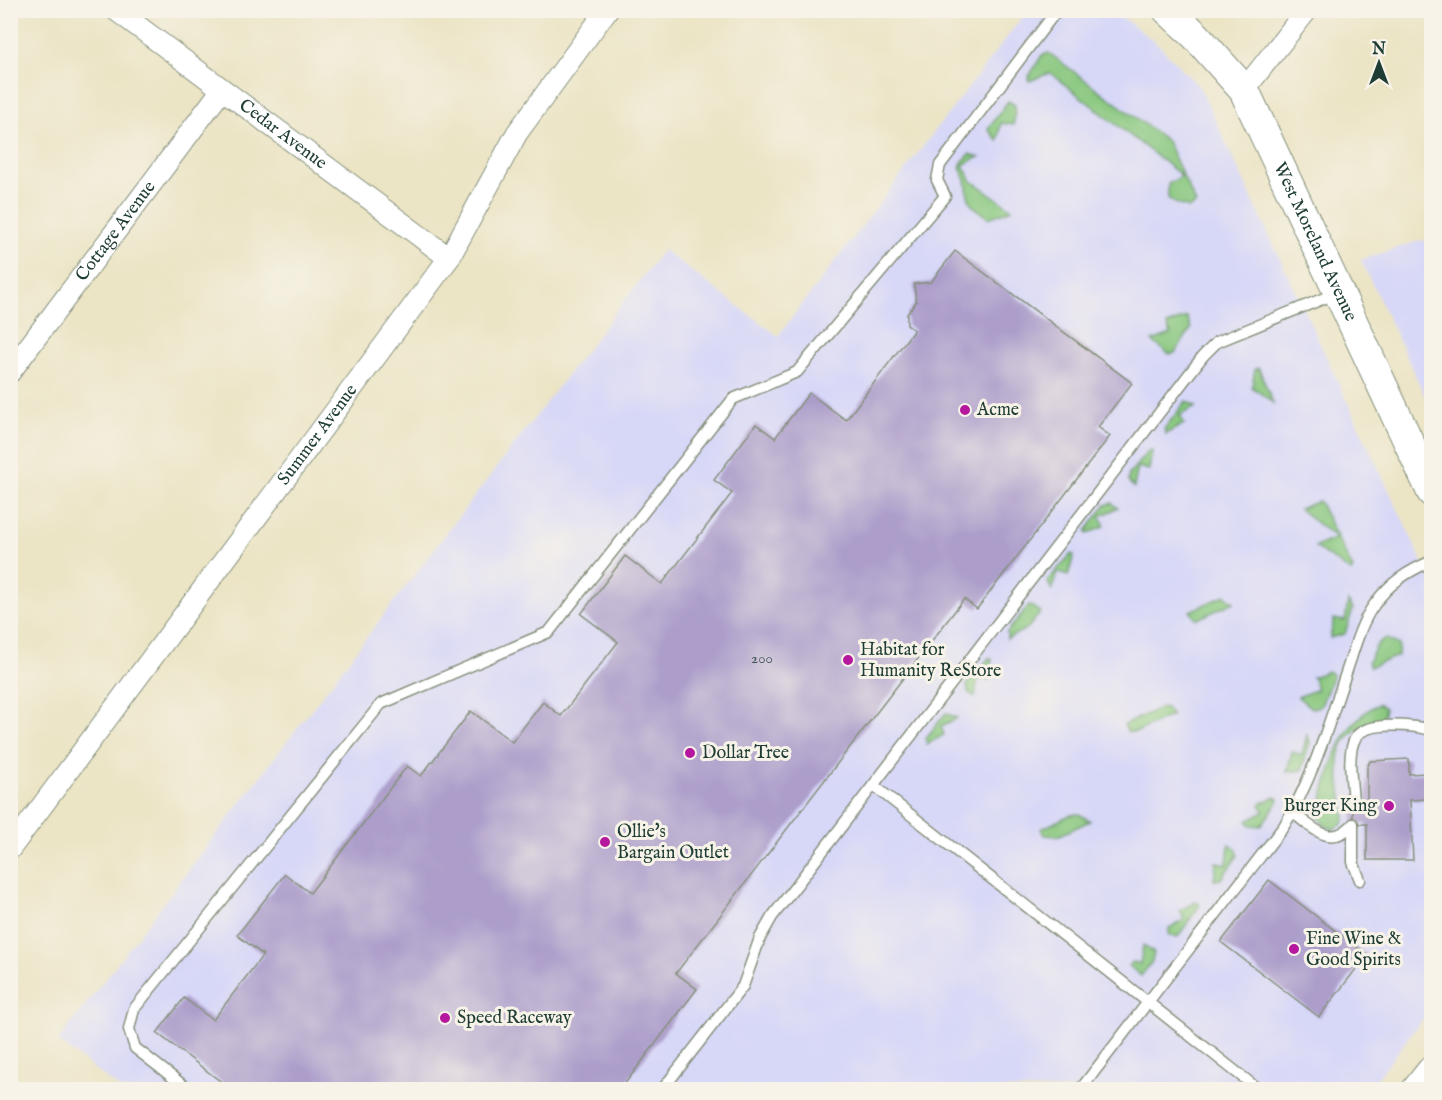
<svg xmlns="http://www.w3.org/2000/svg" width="1442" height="1100" font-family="'IM FELL English',serif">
  <rect width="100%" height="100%" fill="#f7f3e8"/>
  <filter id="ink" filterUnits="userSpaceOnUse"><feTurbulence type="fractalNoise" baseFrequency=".0167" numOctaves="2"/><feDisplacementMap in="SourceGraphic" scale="12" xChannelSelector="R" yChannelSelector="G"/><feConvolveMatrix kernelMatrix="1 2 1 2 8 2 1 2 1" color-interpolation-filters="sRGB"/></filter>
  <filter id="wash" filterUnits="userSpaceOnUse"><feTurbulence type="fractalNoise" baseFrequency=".008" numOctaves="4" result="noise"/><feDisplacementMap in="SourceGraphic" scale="24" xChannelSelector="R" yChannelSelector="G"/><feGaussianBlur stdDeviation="1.35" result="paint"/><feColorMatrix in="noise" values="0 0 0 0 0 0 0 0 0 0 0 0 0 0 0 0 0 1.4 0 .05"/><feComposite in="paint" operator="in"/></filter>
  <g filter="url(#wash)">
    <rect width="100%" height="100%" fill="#ebe4c5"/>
    <path fill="#d7d7f8" d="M1027,11h87l45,34 41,43 231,492v428l-62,81 -1247,1 -64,-49 605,-791 115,86z
      M1422,240l9,7v162l-70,-149z"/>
    <path fill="#86c67d" stroke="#528258" stroke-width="1.5" d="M1049,53l118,88 29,63 -7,4 -13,-4 -8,-6v-14l14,-8 -132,-103 -21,8 -1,-3 14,-23z
      M1008,101l7,4 -1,20 -13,-2 -3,18 -10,-12z
      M970,154l9,3 -16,8 9,16 40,28 -23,9 -17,-13 -4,-9 -2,-16 -6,-12 2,-6z
      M1187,317l4,12 -16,24 -6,1 -17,-13 19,-7 -4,-9z
      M1258,368l1,1 14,34 -21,-16 3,-18z
      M1186,401l10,6 -16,8 4,9 -18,10 -2,-5z
      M1148,451h4l-3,19 -11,-3 -4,20 -6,-5 1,-8z
      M1319,501l34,68 -2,3 -36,-25 21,-9 -37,-29z
      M1112,503l6,5 -18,8 5,10 -18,8 -1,-3 19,-26z
      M1071,554l3,1 -6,21 -11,-4 -5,18 -5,-9z
      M1225,595l9,7 -34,16 -4,1 -6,-8z
      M1348,602l5,7 -8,25 -15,4 4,-19 11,2z
      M1029,605l12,7 -13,16 -21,11v-7z
      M1386,638l13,7 -1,11 -28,11 -2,-5 10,-19z
      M989,658l3,1 -3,21 -11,-2 -3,19 -7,-5 -1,-7z
      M1328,671l5,4 -12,31 -10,2 -13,-11 19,-8 -5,-12z
      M1378,704l7,4 -2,10c-60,16 -43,51 -38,101l-3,6 -9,4 -8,-3 -6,-8v-8c13,-43 17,-83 59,-106z
      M1161,707l5,1 6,7 -35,17h-9l-4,-7z
      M946,713l11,5 -16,8 3,9 -17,9 -1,-6z
      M1307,735l3,6 -8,29 -15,2 5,-20 10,3z
      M1274,797l5,2 -1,3 -17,24 -10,-1 -4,-4 17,-9 -4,-8z
      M1079,814l11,7 -32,15 -14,-1 -3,-6 29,-14z
      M1229,844l8,5 1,6 -17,24 -7,1 2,-18 11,2z
      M1196,902l4,3 -22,32 -9,-2v-7l15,-8 -4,-10z
      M1143,945l11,8 -2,9 -11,14 -12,-10 3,-4 8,2z"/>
    <g id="blocks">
      <path fill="#ac9dca" d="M955,251l177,132 -34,44 12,9 -133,173 -13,-10 -288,374 21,16 -77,101h-388l-75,-57 27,-35 29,22 50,-65 -26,-20 48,-61 25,19 97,-127 14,10 50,-65 41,31 31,-40 18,14 57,-74 -37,-28 44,-58 37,28 70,-91 -18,-13 42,-56 19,14 34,-45 37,27 68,-90 -7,-5v-11l9,-12 -2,-18 17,-2z
        M1409,759v15l18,-1 1,26 -18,1 3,60h-46v-36h-14v-23h14v-33l3,-7z
        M1269,880l98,75 -48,62 -98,-75z"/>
    </g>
  </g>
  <g filter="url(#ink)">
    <use href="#blocks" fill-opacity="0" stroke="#85907c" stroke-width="1.5"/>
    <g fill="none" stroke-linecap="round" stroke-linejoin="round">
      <defs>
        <path id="lane" d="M873,785l386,305
          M1353,801c-1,-17 -7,-49 3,-64 11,-17 59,-11 76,-7
          M1292,812c21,16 39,37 61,12
          M1353,824v38l7,18
          M189,1090l-54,-42 -6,-19 5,-20 247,-305 168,-72 184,-233 64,-27 148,-176 -8,-16 3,-15 117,-155
          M662,1090l81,-104 17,-48 12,-21 431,-561 14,-14 120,-49
          M1080,1090l204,-264c29,-48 44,-100 62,-153 8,-23 14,-49 28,-68 15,-22 34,-34 58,-44"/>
        <g id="street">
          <path id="s1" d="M116,10l333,248"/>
          <path d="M1244,90l63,-80"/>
          <path id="s2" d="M10,372l211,-281"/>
          <path id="s3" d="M10,849l439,-591 68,-125 90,-123"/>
        </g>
        <g id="secondary">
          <path id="s4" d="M1168,10l28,26 48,54 188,402"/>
          <path d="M1417,1090l15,-19"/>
        </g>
      </defs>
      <use href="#lane" stroke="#85907c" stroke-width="13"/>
      <use href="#street" stroke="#85907c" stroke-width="23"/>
      <use href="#secondary" stroke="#85907c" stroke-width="32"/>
      <use href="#lane" stroke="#fff" stroke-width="10"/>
      <use href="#street" stroke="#fff" stroke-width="21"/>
      <use href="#secondary" stroke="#fff" stroke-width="30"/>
    </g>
  </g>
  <g fill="#b5179e" stroke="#f7f3e8" stroke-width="2">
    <circle cx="965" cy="410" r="6"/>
    <circle cx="848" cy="660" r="6"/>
    <circle cx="690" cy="753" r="6"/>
    <circle cx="1389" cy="806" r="6"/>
    <circle cx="605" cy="842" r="6"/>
    <circle cx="1294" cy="949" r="6"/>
    <circle cx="445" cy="1018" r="6"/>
  </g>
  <g text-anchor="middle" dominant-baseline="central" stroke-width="6" stroke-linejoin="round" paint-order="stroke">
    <g font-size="15" fill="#42555a">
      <text x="762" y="658">200</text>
    </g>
    <g font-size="18" fill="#1f3d34" stroke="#f7f3e8">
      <text stroke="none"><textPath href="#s1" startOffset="208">Cedar Avenue</textPath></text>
      <text stroke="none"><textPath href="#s2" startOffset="176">Cottage Avenue</textPath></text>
      <text stroke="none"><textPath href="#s4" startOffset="278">West Moreland Avenue</textPath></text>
      <text stroke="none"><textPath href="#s3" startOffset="516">Summer Avenue</textPath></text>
    </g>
    <g font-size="18" fill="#1f3d34" stroke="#f7f3e8" text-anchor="start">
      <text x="977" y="410">Acme</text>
      <text x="860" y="650">Habitat for<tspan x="860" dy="21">Humanity ReStore</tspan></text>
      <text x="702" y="753">Dollar Tree</text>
      <text x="1377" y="806" text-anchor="end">Burger King</text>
      <text x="617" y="832">Ollie's<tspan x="617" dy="21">Bargain Outlet</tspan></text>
      <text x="1306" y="939">Fine Wine &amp;<tspan x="1306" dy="21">Good Spirits</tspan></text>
      <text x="457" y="1018">Speed Raceway</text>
    </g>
  </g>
  <rect width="1442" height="1100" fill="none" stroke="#f7f3e8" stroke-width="36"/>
  <g transform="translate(1379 63)" stroke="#f7f3e8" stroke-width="4.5" paint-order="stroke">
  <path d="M0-4.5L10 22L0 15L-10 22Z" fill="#1f3d34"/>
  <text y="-9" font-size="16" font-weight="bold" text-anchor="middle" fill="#1f3d34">N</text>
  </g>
</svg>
